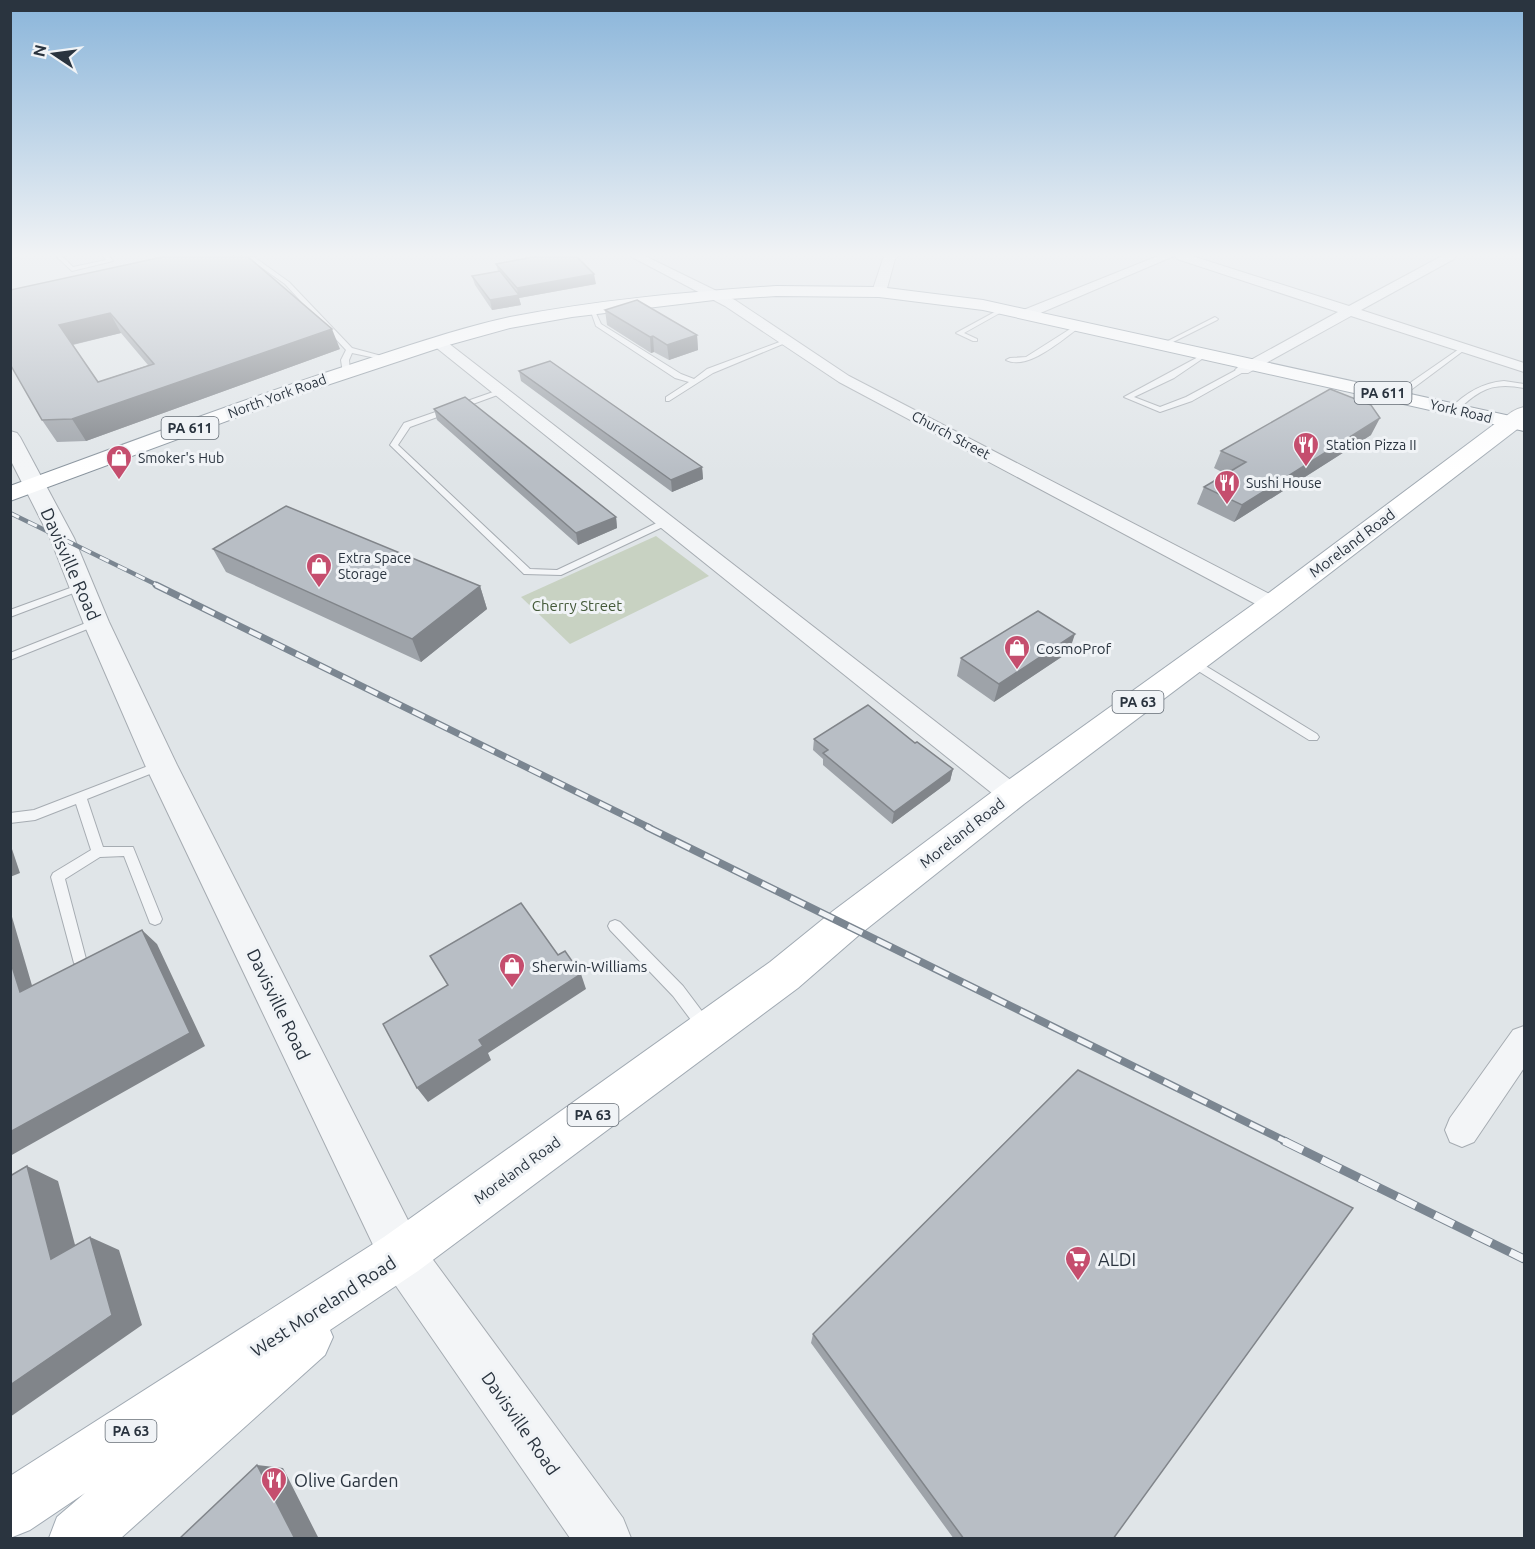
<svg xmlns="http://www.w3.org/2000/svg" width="1535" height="1549" font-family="Ubuntu,sans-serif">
  <rect width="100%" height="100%" fill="#e0e5e8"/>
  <path fill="#c8d2c2" d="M656,536l53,40 -139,68 -49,-47z"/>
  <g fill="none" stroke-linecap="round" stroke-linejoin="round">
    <defs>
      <path id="service" d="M56,256h6l11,11 33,-7 -3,-4h6l4,5 -41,10z
        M233,256l21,1 35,25 63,66 37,10 -4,2 -33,-7 -3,7 1,11 -7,2 -2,-13 5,-10 -61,-66 -34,-24 -16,-1z
        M1002,308l5,1 -43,24 13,6v2h-4l-17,-8z
        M590,309h4l7,15 80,50 13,5 13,-10 78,-29 5,1 -77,32 -44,28h-3v-4l23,-15 -14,-4 -79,-52z
        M1215,317l3,2 -1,1 -52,26 -5,-1z
        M1078,324l2,1v2c-17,12 -52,44 -74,33l4,-2 16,-1z
        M1462,347l5,1 -67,50h-6v-4z
        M1200,356l2,1v2l-28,19 -40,19 26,10 26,-10 54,-29 7,2 -55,31 -32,11 -36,-15z
        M1504,381l20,3v4c-31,-6 -45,1 -67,23l-7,-2c15,-16 32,-26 54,-28z
        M496,391l7,2 -93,34 -12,18 132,124 27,1 106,-50h6v4l-108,51 -37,-1 -134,-129 14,-22z
        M81,584l3,1v4l-74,28v-7z
        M96,619l5,3 -1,2 -90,36v-7z
        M1191,657l126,77 2,3 -2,3h-8l-122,-76 -1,-3 1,-3z
        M161,761l6,4 -2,3 -78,31 16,48h30l29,72 -2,4 -5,2 -5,-2 -26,-67 -24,1 -35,22 21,80 -2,4 -5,2 -5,-2 -23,-86 2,-4 38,-23 -15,-46 -41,16 -25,3v-10l24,-3z
        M615,920l5,2 63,64 27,36 3,5 -3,5 -5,2 -5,-2 -27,-36 -63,-66 -2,-4 2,-4z"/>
      <path id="minor" d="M10,256h9l-9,4z
        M630,256h15l90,44 114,76 430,223 4,5 -4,5 -7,2 -7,-2 -426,-227 -114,-76z
        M884,256h14l-3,3 -9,33 -7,4 -7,-4z
        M1158,256h16l-143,61 -5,1 -7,-4 2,-3z
        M1175,256h17l157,50 93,-50h14l-2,3 -93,51 163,53v9l-173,-56 -103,57h-10l-3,-3 3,-3 100,-55 -161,-53z
        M438,338l5,1 578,449 4,7 -4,7 -9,3 -9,-3 -570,-457 -2,-3z
        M1524,1026v42l-50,74 -12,5 -12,-5 -5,-12 5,-12 63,-88z"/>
      <path id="tertiary" d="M10,431l7,2 3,4 54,101 35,84 68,143 240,473 206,280 8,20h-61l-185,-268 -240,-505 -62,-143 -33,-84 -40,-79z"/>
      <path id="secondary" d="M1524,407v16l-12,5 -8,-1 -3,-5c6,-8 14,-13 23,-15z"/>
      <path id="primary" d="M1512,416l8,1 3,5 -3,5 -238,183 -258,194 -165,131 -61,53 -380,283 -88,59 3,7 -8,18 -204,183h-72l8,-21 28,-24 -55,37 -20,8v-62l374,-239 386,-275 63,-51 167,-125 262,-188 242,-181z"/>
      <path id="trunk" d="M776,286l103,1 104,13 541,119v12l-541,-121 -104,-13 -103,-1 -62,4 -142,17 -62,11 -65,18 -145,48 -290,107v-15c113,-41 225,-84 339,-121 53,-17 106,-36 161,-48 87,-17 177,-25 266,-31z"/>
    </defs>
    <use href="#service" stroke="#a6acb2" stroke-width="2"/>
    <use href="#minor" stroke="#a6acb2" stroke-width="2"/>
    <use href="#tertiary" stroke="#a6acb2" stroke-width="2"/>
    <use href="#secondary" stroke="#a6acb2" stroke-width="2"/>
    <use href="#primary" stroke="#a1aab3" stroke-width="2"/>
    <use href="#trunk" stroke="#89949e" stroke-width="2"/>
    <use href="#service" fill="#f3f5f7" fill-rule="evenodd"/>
    <use href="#minor" fill="#f3f5f7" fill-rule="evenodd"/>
    <use href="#tertiary" fill="#f3f5f7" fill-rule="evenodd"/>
    <use href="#secondary" fill="#fff" fill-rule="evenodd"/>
    <use href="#primary" fill="#fff" fill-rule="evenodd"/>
    <use href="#trunk" fill="#fff" fill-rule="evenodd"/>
    <defs>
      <path id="rail-far3" d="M10,513l149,73"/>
      <path id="rail-far2" d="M156,585l494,243"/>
      <path id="rail-far1" d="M647,827l640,315"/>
      <path id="rail" d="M1284,1141l240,118"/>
    </defs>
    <use href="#rail-far3" stroke="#7b8691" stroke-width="4.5"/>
    <use href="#rail-far2" stroke="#7b8691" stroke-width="7"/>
    <use href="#rail-far1" stroke="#7b8691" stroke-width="8"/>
    <use href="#rail" stroke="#7b8691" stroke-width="9"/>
    <use href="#rail-far3" stroke="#f0f3f6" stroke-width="3" stroke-dasharray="10" stroke-linecap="butt"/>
    <use href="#rail-far2" stroke="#f0f3f6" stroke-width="4.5" stroke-dasharray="13" stroke-linecap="butt"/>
    <use href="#rail-far1" stroke="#f0f3f6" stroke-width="5" stroke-dasharray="16" stroke-linecap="butt"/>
    <use href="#rail" stroke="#f0f3f6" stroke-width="7" stroke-dasharray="21" stroke-linecap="butt"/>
  </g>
  <path fill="#9ea3a9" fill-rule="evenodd" d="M496,264l100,20 -77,14 2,7 -29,5 -17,-25 -3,-9 26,-5z
    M10,290l330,59 -254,92 -29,1 -15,-22zM121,333l27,32 -50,17 -25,-37z
    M605,310l92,25 1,15 -29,10 -15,-8 -3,1 -44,-28z
    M519,371l183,96 1,12 -31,13 -151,-111z
    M434,409l182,108 1,11 -39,17 -141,-125z
    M1371,435l-137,87 -37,-18 7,-17 22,-13 -12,-6 7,-17z
    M213,549l267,37 7,23 -66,53 -195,-90z
    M1069,652l-75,50 -37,-26 4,-18z
    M814,739l101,4 38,26 -3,12 -58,43 -69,-59v-6l-10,-9z
    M813,1334l300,205h-159l-143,-196z"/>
  <path fill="#81858a" d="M594,274l2,10 -77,14 2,7 -29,5 -2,-10 28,-5 -1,-7z
    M110,313l11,20 -50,12 -12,-20z
    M332,329l8,20 -254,92 -14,-22z
    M697,335l1,15 -29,10 -2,-15z
    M653,336l1,16 -3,1 -1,-16z
    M1380,418l-9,17 -137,87 8,-17z
    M702,467l1,12 -31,13 -1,-12z
    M616,517l1,11 -39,17 -2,-12z
    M480,586l7,23 -66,53 -9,-23z
    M1075,634l-6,18 -75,50 5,-18z
    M953,769l-3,12 -58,43 2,-12z
    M10,843l10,30 -10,4z
    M10,910l28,96 -18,-14 -10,-32z
    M142,930l15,14 48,102 -195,110v-24z
    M581,974l5,15 -98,64 3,7 -63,42 -11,-14 62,-48z
    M27,1166l31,15 24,90 -31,-12z
    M90,1237l29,13 23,75 -132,92v-32z
    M257,1465l26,3 36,71h-24z"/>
  <path fill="#b8bec5" stroke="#81858a" stroke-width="1.5" fill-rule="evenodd" d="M167,256h80l85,73 -260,90 -30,1 -32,-56v-74zM110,313l44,51 -56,18 -39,-57z
    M538,256h38l18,18 -77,14 -21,-24z
    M500,271l19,24 -29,5 -18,-24z
    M637,300l60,35 -30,10 -14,-9 -3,1 -45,-27z
    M550,361l152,106 -31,13 -152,-109z
    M1330,389l41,16 9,13 -138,87 -38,-18 42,-25 -25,-11z
    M465,397l151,120 -40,16 -142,-124z
    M286,506l194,80 -68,53 -199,-90z
    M1038,611l37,23 -76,50 -38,-26z
    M868,705l47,38 2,-1 36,27 -59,43 -71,-59 5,-3 -14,-11z
    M521,903l37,52 7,-4 16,23 -102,66 4,6 -66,42 -34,-64 65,-39 -18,-29z
    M142,930l48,103 -180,99v-172l10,32z
    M1078,1070l275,138 -240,331h-149l-151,-205z
    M27,1166l24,93 39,-22 22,78 -102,70v-209z
    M257,1465l38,74h-116z"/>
  <linearGradient id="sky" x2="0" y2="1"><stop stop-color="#8ab5da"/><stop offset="0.54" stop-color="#f1f3f5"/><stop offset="1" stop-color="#f1f3f5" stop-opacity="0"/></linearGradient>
  <rect width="1535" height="472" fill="url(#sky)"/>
  <defs>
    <symbol id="restaurant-pin" viewBox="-11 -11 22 30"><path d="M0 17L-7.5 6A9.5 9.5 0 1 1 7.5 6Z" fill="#c54e6e" stroke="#f0f3f6"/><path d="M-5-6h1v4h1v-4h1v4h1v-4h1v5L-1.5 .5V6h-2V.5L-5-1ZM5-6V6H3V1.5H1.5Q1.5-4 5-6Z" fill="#fff"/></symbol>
    <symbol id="shop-pin" viewBox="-11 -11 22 30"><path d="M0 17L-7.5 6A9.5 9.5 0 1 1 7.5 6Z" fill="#c54e6e" stroke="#f0f3f6"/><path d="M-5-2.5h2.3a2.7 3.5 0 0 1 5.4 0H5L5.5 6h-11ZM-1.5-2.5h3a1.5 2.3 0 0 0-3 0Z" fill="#fff"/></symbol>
    <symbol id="supermarket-pin" viewBox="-11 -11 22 30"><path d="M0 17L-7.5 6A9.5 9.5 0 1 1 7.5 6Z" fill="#c54e6e" stroke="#f0f3f6"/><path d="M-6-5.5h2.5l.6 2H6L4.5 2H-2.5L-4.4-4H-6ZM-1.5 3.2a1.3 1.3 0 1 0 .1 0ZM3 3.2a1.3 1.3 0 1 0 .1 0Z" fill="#fff"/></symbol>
  </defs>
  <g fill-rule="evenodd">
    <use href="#restaurant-pin" x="1291" y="430" width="30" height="40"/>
    <use href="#shop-pin" x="104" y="443" width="30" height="40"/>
    <use href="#restaurant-pin" x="1212" y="468" width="30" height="40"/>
    <use href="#shop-pin" x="304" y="551" width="30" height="40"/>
    <use href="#shop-pin" x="1002" y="633" width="30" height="40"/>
    <use href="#shop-pin" x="497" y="951" width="30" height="40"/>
    <use href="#supermarket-pin" x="1063" y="1244" width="30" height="40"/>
    <use href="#restaurant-pin" x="259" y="1465" width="30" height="40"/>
  </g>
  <g text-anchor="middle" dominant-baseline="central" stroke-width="6" stroke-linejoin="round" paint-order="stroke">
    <g fill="#f0f3f6" stroke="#656d76" stroke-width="1.5">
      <rect x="1354.5" y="382" width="57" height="22" rx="4.5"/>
      <rect x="161.5" y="417" width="57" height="22" rx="4.5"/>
      <rect x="1112.5" y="691" width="51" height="22" rx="4.5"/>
      <rect x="567.5" y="1104" width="51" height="22" rx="4.5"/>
      <rect x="105.5" y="1420" width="51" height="22" rx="4.5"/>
    </g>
    <g font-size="14" font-weight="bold" fill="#2a343f">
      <text x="1383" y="393">PA 611</text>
      <text x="190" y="428">PA 611</text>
      <text x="1138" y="702">PA 63</text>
      <text x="593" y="1115">PA 63</text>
      <text x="131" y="1431">PA 63</text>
    </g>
    <g font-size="14" fill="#2a343f" stroke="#f0f3f6">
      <text transform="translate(277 396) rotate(-20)">North York Road</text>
      <text transform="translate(1461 411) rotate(13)">York Road</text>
      <text transform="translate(951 435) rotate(28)">Church Street</text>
    </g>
    <g font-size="14" fill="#2a343f" stroke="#f0f3f6" text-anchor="start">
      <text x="1326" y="445">Station Pizza II</text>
      <text x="138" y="458">Smoker's Hub</text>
      <text x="1246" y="483">Sushi House</text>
      <text x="338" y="558">Extra Space<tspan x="338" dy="16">Storage</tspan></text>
    </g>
    <g font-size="15" fill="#2a343f" stroke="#f0f3f6">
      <text transform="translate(1352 543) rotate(-37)">Moreland Road</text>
      <text transform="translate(962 833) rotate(-38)">Moreland Road</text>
      <text transform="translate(517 1170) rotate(-36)">Moreland Road</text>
    </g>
    <g font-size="15" fill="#435938" stroke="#f0f3f6">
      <text x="577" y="605">Cherry Street</text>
    </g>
    <g font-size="15" fill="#2a343f" stroke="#f0f3f6" text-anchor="start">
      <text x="1036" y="648">CosmoProf</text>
      <text x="532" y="966">Sherwin-Williams</text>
    </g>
    <g font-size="18" fill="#2a343f" stroke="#f0f3f6">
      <text transform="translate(71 564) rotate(66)">Davisville Road</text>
      <text transform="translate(279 1004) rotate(64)">Davisville Road</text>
      <text transform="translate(323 1306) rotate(-33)">West Moreland Road</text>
      <text transform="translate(521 1423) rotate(55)">Davisville Road</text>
    </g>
    <g font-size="18" fill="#2a343f" stroke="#f0f3f6" text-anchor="start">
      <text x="1098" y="1259">ALDI</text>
      <text x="294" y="1480">Olive Garden</text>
    </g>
  </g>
  <rect width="1535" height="1549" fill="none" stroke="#2a343f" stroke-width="24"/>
  <g transform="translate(54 54) rotate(283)" stroke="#f0f3f6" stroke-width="4.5" paint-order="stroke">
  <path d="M0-4.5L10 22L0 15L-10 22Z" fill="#2a343f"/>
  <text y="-9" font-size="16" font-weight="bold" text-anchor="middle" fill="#2a343f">N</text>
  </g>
</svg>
